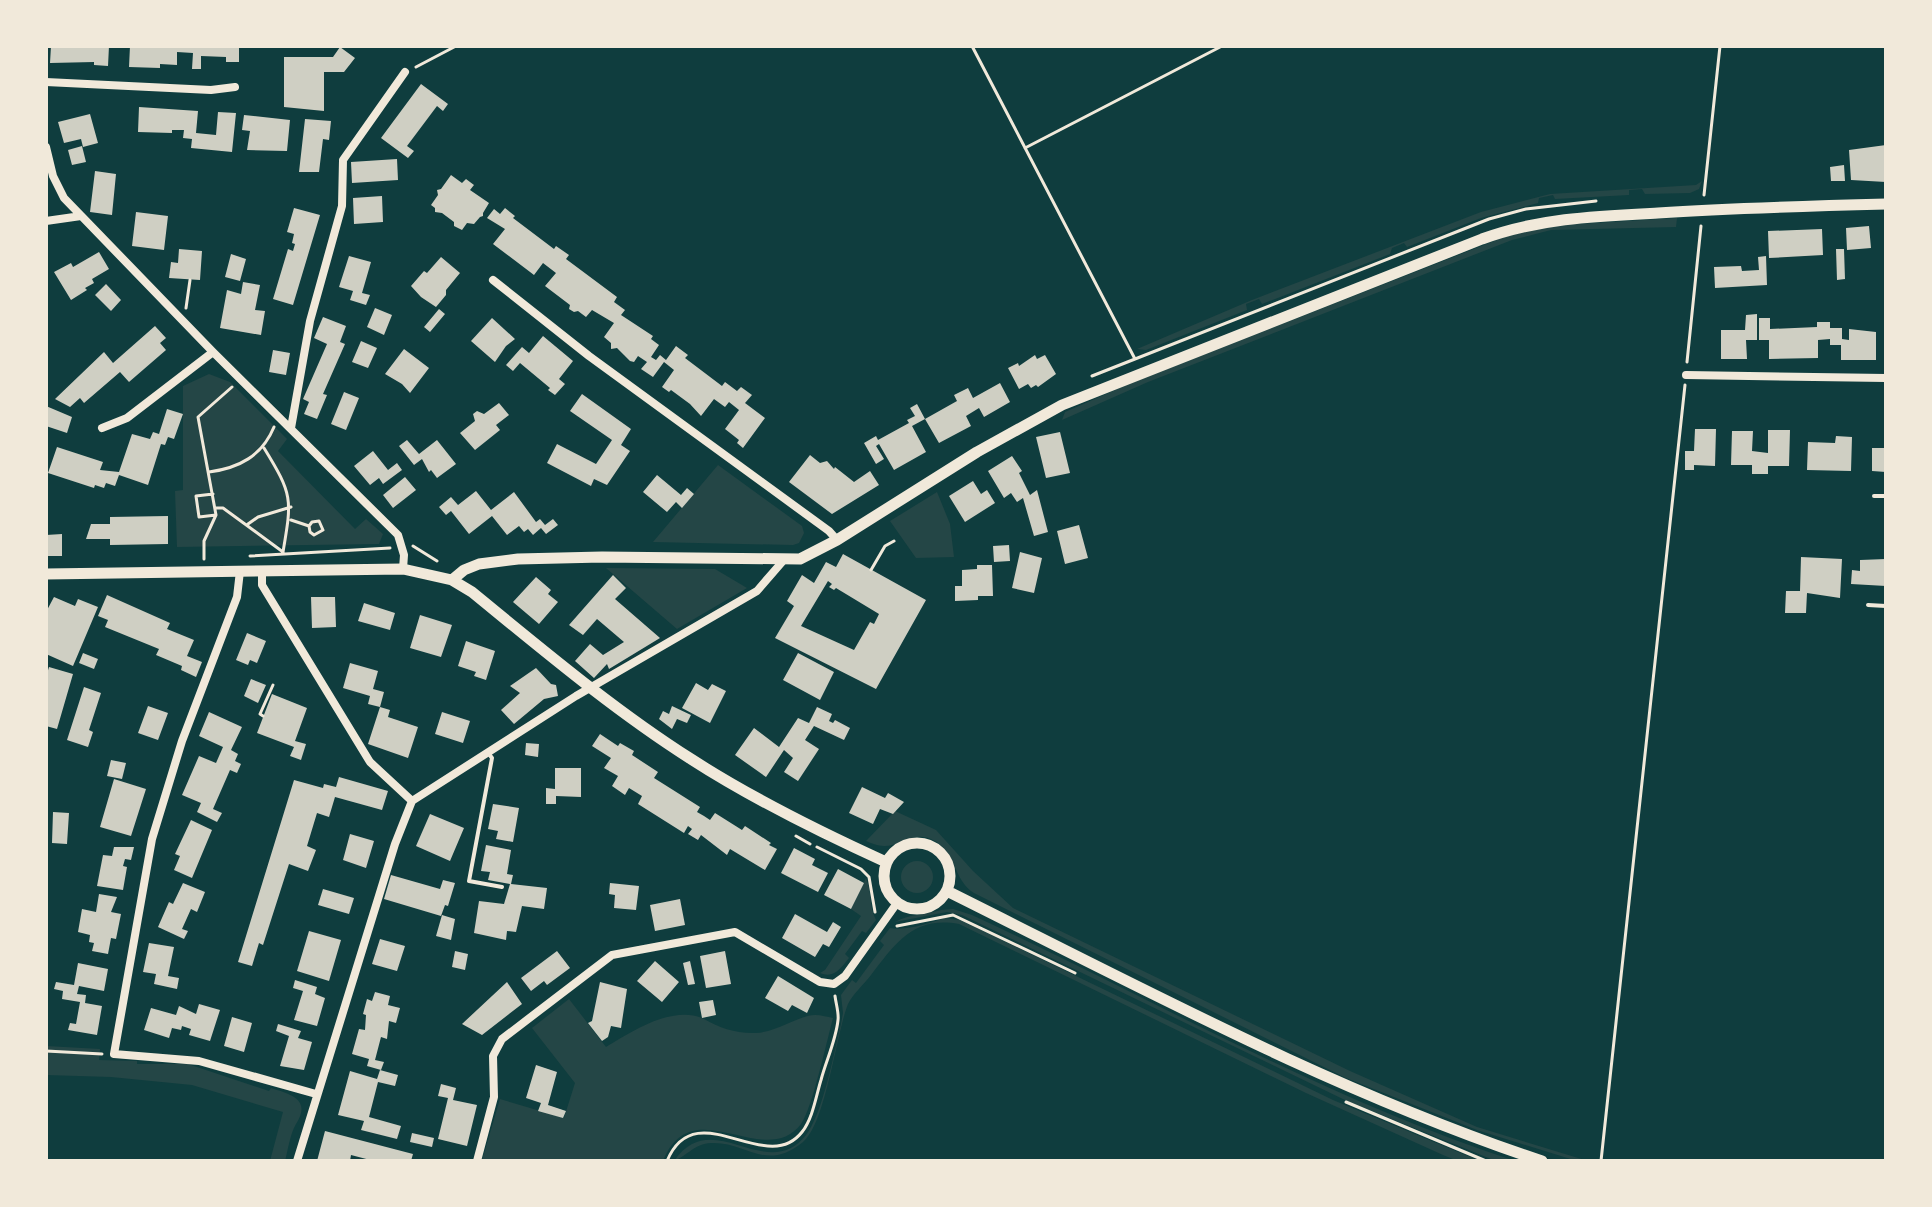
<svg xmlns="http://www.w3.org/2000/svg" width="1932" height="1207" font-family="Roboto,sans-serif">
  <rect width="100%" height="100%" fill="#0f3d3e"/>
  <path fill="#244646" d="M1702,181l-3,8 -9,4 -45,1 -3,-5 -13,1v5l-74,4 -2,-4 -14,3 -1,5 -57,15 -74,29 -3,-4 -12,5 -2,6 -128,50 -3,-5 -13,5 1,6 -101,40 -9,-1 115,-49 229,-88 69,-18 146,-9z
    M1677,218l-1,9 -125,3 -39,10 -364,142 -86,38 3,-8 64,-28 378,-148 53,-11z
    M209,374l21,8 57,57 -9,12 77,78 11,-10 17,15 -4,10 -202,3 -2,-56 8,-1v-104z
    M718,465l84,61 2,7 -5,10 -6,2 -140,-3z
    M937,492l13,32 4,33 -38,1 -26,-37z
    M606,568l109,1 32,19 -70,41z
    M895,811l41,19 37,41 40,37 337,163 127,56 111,34h-11l-100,-31 -131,-52 -372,-185c-21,-13 -18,-42 -41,-53 -19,-10 -31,6 -49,6 -6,0 -13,-3 -18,-5z
    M901 877a16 16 0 1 1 32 0a16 16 0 1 1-32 0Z
    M866,878c6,14 3,29 10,42l-10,13 -4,-2 -17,23 4,4c-8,10 -15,21 -29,15l5,-3 36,-54 -10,-7z
    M941,910l12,-1 19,6c180,84 354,184 543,246h-19l-149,-60 -385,-186 -15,-3 -52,10c13,-8 31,-7 46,-12z
    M945,918l15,2 373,180 147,61h-22l-15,-6 -137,-62 -347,-169c-46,-8 -63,19 -88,51 -7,9 -18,19 -23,29 -12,30 -22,119 -45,138 -38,31 -57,-1 -92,1 -17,1 -24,13 -37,18 39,-57 92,24 132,-26 17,-22 28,-82 35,-111l2,-11 -2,-18 11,-15 4,3 28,-38 -4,-4 10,-13c17,3 39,-5 55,-10z
    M569,999l37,48c25,-15 67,-43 98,-28 16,9 33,15 52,14 21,-1 44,-18 59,-18 6,0 13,2 18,3 -6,22 -21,91 -32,106 -37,48 -109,-36 -138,37l-181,-1 18,-61 64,19 11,-35 -43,-55z
    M46,1046l54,3 -1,11 38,1v3h51l81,27 2,-3c22,7 40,12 25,36 -6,10 -8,26 -11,37h-15l13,-49 -91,-27 -81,-8 -65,-2z"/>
  <path fill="#cfcfc3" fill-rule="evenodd" d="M51,46h58l-1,20 -14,-1v-3l-44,1z
    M130,46h109v16h-13v-5l-25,-1v13h-9l1,-16 -16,-1v13l-17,-1v4l-31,-1z
    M340,47l15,11 -11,14h-20v39l-40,-4v-50h49z
    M421,84l27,20 -5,7 -6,-5 -30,40 7,5 -6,7 -27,-20z
    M139,107l59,4 -2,22 20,2 2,-23 18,1 -4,39 -41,-4 1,-9 -9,-1 1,-8h-12v3l-34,-1z
    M90,114l8,29 -15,4 -2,-8 -17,4 -6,-21z
    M244,115l46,5 -3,31 -40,-1 3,-19 -8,-1z
    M305,119l26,2 -2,19 -6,-1 -4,33h-20z
    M1886,145v37l-35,-2 -2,-30z
    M82,146l4,16 -14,3 -4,-15z
    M397,159l1,21 -46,3 -1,-21z
    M1844,165l1,16h-14l-1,-14z
    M95,171l21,3 -4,41 -22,-3z
    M451,175l11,8 4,-4 8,6 -4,5 19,13 -6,10v3l-3,1 -6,7 -7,-1 -5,7 -8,-4v-4l-12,-9 -7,-1v-4l-4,-3 7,-10 -1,-5 4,-1z
    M382,196l1,26 -29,2 -1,-26z
    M294,208l26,7 -27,90 -20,-6 15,-50 5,2 2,-7 -3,-1 2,-9 -7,-2z
    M505,208l10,8 -2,2 41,31 2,-3 13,9 -3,4 51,38 -3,5 11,8 -4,5 32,21 -2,3 8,6 -8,12 5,3 4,-5 6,5 10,-14 12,9 -3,3 37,28 3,-4 12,9 4,-4 11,8 -7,8 20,15 -22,30 -6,-5 2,-3 -14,-11 14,-19 -10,-8 -4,5 -11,-8 -13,17 -11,-12 -19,-14 -2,2 -7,-5 12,-17 -10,-8 -11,15 -12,-8 6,-7 -9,-6 -4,6 -4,-1 -13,-13 -6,1v-6l-7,-6 10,-14 -22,-13 -6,7 -8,-6 -4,1 -5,-3 1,-4 -25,-19 11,-13 -13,-10 -9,12 -41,-31 12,-15 -18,-11 7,-9 6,5z
    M136,212l32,4 -4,34 -32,-4z
    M1869,226l2,22 -24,2 -1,-22z
    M1822,229l1,26 -54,3 -1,-27z
    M179,249l23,2 -2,29 -31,-2 2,-16 7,1z
    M1836,249h8l1,30 -8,1z
    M99,252l10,17 -17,10 2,4 -9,5 2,2 -16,10 -17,-28 17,-9 2,4z
    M231,254l15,5 -6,22 -15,-4z
    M349,256l22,6 -9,31 8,2 -4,10 -16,-5 3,-9 -14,-4z
    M1766,256l1,29 -52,3 -1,-21 27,-1 1,5 17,-1 -1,-13z
    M441,257l19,16 -14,17v5l-10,12 -15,-10 -10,-11 13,-15 3,2z
    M243,282l17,3 -5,25 10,1 -4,24 -41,-7 7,-38 14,4z
    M106,284l15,16 -10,11 -16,-16z
    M375,308l17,7 -8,20 -17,-8z
    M439,309l6,5 -15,18 -6,-5z
    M1757,314v26h-11l1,19h-26v-29h24l1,-15z
    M323,317l23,9 -6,16 5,2 -22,50 4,1 -10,24 -13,-5 5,-12 -6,-3 24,-55 -13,-6z
    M492,318l23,21 -9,7 -11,16 -24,-21z
    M1759,318h11v11l47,-2v-5h13v6h12v11l7,1v-11l27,3v28h-35v-15h-11v-6l-12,1v18l-49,1v-19h-10z
    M155,326l11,12 -6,5 6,7 -37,32 -9,-10 -36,31 -4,-5 -10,9 -15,-8 49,-47 9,11z
    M543,336l30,25 -14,18 6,5 -10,11 -7,-5 2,-2 -30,-25 -7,8 -7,-6 16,-18 7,6z
    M361,341l16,7 -9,20 -16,-6z
    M404,349l25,19 -19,25 -8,-9 -17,-10z
    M273,350l17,3 -4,22 -17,-3z
    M1035,355l2,4 8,-4 11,19 -18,13 -2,-2 -5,3 -3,-4 -9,5 -11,-21 10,-5 1,3z
    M1000,383l10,19 -26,15 -5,-9 -13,8 5,10 -32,17 -14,-24 32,-18 -3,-6 14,-7 5,10z
    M344,392l15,6 -13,32 -15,-6z
    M582,394l49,35 -10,16 9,6 -23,34 -13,-6 -3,7 -44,-23 10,-19 39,20 16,-24 -42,-29z
    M499,403l10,12 -13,10 4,5 -25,20 -15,-17 15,-12 -2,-7 4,-3 7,3z
    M917,404l8,15 -13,7 14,26 -32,18 -15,-26 -3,2 8,13 -8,5 -12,-21 12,-7 2,4 31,-17 -2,-3 8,-4 -5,-8z
    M46,406l26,11 -5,16 -21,-7z
    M167,409l16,5 -9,25 -6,-2 -3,8 -4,-1 -13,41 -29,-10 -4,11 -9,-3 -2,5 -9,-3 -1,3 -46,-15 9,-26 46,15 -3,8 19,2 13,-38 18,5 3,-7 6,2z
    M1695,429h21l-1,37 -21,-1v5h-9v-19h9z
    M1768,430h22l-1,36h-21v8h-16v-9h-21l1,-34h21l-1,20 16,2z
    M1060,432l10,41 -24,5 -10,-41z
    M1836,436l16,1 -1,34 -44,-1 1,-28 27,1z
    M407,440l12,14 18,-14 19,24 -19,14 -6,-8 -2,2 -7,-13 -8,6 -15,-19z
    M1872,448h14v24l-14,-1z
    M373,451l15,19 9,-7 5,7 -19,14 -4,-6 -9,7 -16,-19z
    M810,455l10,8 7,-2 7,8 1,-2 19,15 16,-11 9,14 -47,29 -43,-32z
    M1012,456l10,15 -3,2 11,22 7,-5 11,42 -14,4 -11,-38 -6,4 -6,-9 -7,5 -16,-27z
    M657,475l24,20 6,-7 7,6 -12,14 -6,-6 -9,10 -24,-20z
    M405,477l11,13 -23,18 -10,-13z
    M973,481l8,13 6,-4 8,13 -30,19 -16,-26z
    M476,491l15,19 23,-18 22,30 4,-3 5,6 8,-6 5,6 -12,9 -5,-6 -8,7 -5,-6 -4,3 -5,-6 -12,9 -15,-19 -23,18 -18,-23 -5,4 -7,-8 12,-10 7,8z
    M168,516v28l-58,1v-6h-24l5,-15h19v-7z
    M1079,525l9,33 -23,6 -8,-33z
    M62,534v22h-16v-21z
    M1009,545l1,16 -16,1 -1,-16z
    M1020,552l22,6 -8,35 -22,-5z
    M843,554l83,46 -50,89 -101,-51 19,-32 -7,-5 15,-26 12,8 12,-21 10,5zM828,581l4,3 -3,3 5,3 2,-2 43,26 -5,10 -4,-2 -16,28 -53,-24z
    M1801,557l41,2 -2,39 -33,-5 -1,20h-21l1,-22h14z
    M1886,559v27l-35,-2 1,-14 8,1v-11z
    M977,565h15l1,31h-15v4l-23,1v-15h7v-16l15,-1z
    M613,575l13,13 -11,11 45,39 -51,31 -2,-5 -13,14 -19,-17 15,-17 13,11 21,-13 -27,-23 -14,16 -14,-10z
    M536,577l15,13 -3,4 10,8 -19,22 -26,-22z
    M107,595l63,28 -3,6 27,11 -7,16 15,6 -6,15 -15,-7 1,-4 -26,-11 3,-6 -54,-22 3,-7 -10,-4z
    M54,597l21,9 3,-7 20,8 -25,59 -27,-12v-42z
    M311,597h24l1,30 -24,1z
    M364,603l31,10 -5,17 -32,-9z
    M420,615l32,10 -11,32 -31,-9z
    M247,633l19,8 -9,22 -7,-3 -2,5 -12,-5z
    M466,641l29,10 -9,29 -12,-4 2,-4 -18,-6z
    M83,653l15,6 -4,10 -15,-6z
    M798,653l36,19 -14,28 -37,-20z
    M350,663l28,8 -5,18 11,3 -4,15 -12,-3 2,-8 -27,-8z
    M49,667l24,7 -16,55 -11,-3v-49z
    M536,668l15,16 5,1 2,11 -14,3 -30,25 -13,-14 19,-17 -10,-7z
    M251,679l15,6 -8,18 -14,-7z
    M696,683l12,7 4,-6 14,7 -16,32 -28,-15z
    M84,687l17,6 -12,37 4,2 -5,15 -21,-7z
    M272,694l35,14 -12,33 11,3 -5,16 -11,-4 4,-9 -37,-14z
    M148,706l20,7 -10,27 -20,-7z
    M672,706l19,9 -4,8 -10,-4 -5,10 -13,-10 4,-8 6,3z
    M380,707l10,3 -2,7 30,10 -10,31 -40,-14z
    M817,707l15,7 -3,7 4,2 2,-3 15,8 -6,12 -30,-14 -9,14 14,9 -21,32 -14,-9 9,-14 -9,-8 -18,27 -31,-22 19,-27 25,19 19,-29 11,5z
    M209,712l33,15 -11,23 7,4 -3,7 6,3 -4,9 -7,-3 -17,39 9,4 -5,9 -20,-10 4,-9 -19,-8 17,-39 17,7 7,-16 -24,-11z
    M442,712l28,9 -7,22 -28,-9z
    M600,734l18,12 2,-3 14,8 -2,4 26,17 -4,6 46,29 -3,5 7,4 6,4 5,-7 27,17 3,-4 26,17 -2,2 8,4 -12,21 -35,-21 -3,6 -26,-20 -3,5 -10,-6 4,-5 -4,-3 -4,7 -46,-29 4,-8 -13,-8 -4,7 -13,-9 6,-10 -14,-8 7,-10 -19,-12z
    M526,743l13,1 -1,13 -13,-2z
    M111,760l15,3 -4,16 -15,-3z
    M555,768h26v29l-25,-1v8h-10v-16l9,1z
    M339,777l49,14 -6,19 -47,-13 -6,20 -12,-4 -10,33 9,4 -8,21 -19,-7 -26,81 -4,-2 -7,23 -14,-4 56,-182 29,8 1,-4 12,3z
    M114,779l32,10 -15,47 -31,-9z
    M862,787l23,11 3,-5 16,9 -11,12 -13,-5 -7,15 -24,-11z
    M493,804l26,4 -6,34 -17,-3 2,-8 -10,-2z
    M53,812l16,1 -2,31 -15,-1z
    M430,814l34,14 -14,33 -34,-15z
    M191,820l21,10 -20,48 -18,-8 6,-14 -5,-2z
    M350,834l24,7 -8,27 -23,-8z
    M486,845l25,5 -4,24 6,1 -2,9 36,4 -3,21 -22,-3 -6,26 -9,-1 -1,9 -32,-7 5,-32 25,3 6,-20 -22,-4 2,-8 -9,-1z
    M114,847h20l-3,13 -6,-1 -2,7 4,1 -4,23 -26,-4 6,-31 9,1z
    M794,848l21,11 -3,6 16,8 -10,19 -37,-19z
    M838,869l26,14 -13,26 -27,-14z
    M391,875l49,14 3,-9 12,3 -7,23 -3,-1 -4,11 -57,-17z
    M183,883l22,9 -8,20 -6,-3 -9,20 6,2 -4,8 -26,-12 11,-25 4,2z
    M610,883l29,3 -3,24 -22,-2 1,-13 -6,-1z
    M323,889l31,9 -5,16 -31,-9z
    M99,894l18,3 -6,15 10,2 -5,25 -5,-1 -3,16 -16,-3 2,-8 -5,-1 1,-7 -12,-3 4,-23 14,3z
    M680,899l5,26 -30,6 -5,-26z
    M795,914l32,18 6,-10 8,5 -12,20 -6,-3 -8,13 -33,-19z
    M442,915l13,4 -4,21 -15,-4z
    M309,931l32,9 -12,41 -32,-10z
    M380,939l25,7 -8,25 -25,-7z
    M149,943l25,4 -6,29 11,2 -2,11 -23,-5 2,-10 -13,-2z
    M455,951l13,3 -3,16 -13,-3z
    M557,951l13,17 -23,17 -3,-4 -13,10 -10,-13z
    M725,951l6,33 -25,4 -6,-32z
    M655,961l24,21 -17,20 -25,-21z
    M690,961l5,23 -7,1 -5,-22z
    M78,963l30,6 -4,22 -25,-5 -2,8 9,1 -1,8 17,3 -5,29 -29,-5 2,-7 6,1 4,-22 -18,-3 1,-8 -9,-2 2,-7 18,3z
    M778,976l36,22 -7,15 -15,-8 -4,6 -23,-13z
    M295,980l22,7 -2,7 10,4 -8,28 -23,-6 9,-29 -10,-3z
    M507,982l15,22 -40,31 -20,-11z
    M600,982l27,7 -6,39 -10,-2 -3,11 -6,4 -14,-18 4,-2z
    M375,992l15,4 -2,9 12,3 -4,15 -7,-2 -2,18 -6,-2 -6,23 9,2 -3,8 -14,-4 2,-7 -17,-5 7,-25 6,1 1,-15 -3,-1 4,-15 5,2z
    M713,1000l3,15 -14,3 -3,-16z
    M199,1004l21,6 -10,31 -21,-6 2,-6 -9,-3 -1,4 -9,-2 -3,10 -25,-8 7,-22 25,7 3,-9 17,8z
    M232,1017l20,6 -8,29 -20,-6z
    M278,1024l23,7 -3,7 14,4 -8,28 -24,-4 9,-30 -13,-5z
    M536,1065l21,7 -9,33 18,6 -3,7 -25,-7 3,-8 -15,-5z
    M380,1070l18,5 -3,11 -17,-4 -9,35 32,9 -4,13 -36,-9 3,-9 -26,-6 12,-44 27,8z
    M441,1084l15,4 -3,12 24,5 -10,41 -29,-7 10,-41 -10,-2z
    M325,1131l88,23 -2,7h-37l-23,-6 -1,6h-33z
    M412,1133l22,5 -2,9 -22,-5z"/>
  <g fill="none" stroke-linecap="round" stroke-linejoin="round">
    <path stroke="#f1e9da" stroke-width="3" d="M972,46l163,313
      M416,67l40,-21
      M1025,148l197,-102
      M1704,195l16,-149
      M186,308l4,-28
      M1687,362l14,-136
      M1092,376l397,-157 37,-10 70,-8
      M209,472c30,-4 53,-16 65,-45
      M213,494l-17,2 3,21 17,-2
      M215,508h8l60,44c9,-53 10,-57 -19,-104
      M291,520l18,6 3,-4 7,-1 4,9 -9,5 -4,-3 -1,-6
      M248,524l10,-7 33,-10
      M413,546l24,15
      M250,556l140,-8
      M204,559v-18l12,-26 -18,-98 34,-30
      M871,570l14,-24 9,-5
      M263,716l-3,-2 13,-29
      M796,836l14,8
      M817,847l44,22 8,8 6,35
      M897,926l56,-11 122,58
      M46,1051l56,3
      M1346,1102l140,59
      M667,1161c29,-69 99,17 135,-29 11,-14 14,-36 19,-52 5,-19 15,-40 17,-60 1,-7 -2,-16 -3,-24
      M1601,1161l84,-776"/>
    <path stroke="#f1e9da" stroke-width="4" d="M1874,496h12
      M1868,605l18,1
      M489,754l3,4 -23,123 33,6"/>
    <path stroke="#f1e9da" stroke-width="8" d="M46,82l165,8 24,-3
      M46,147l7,29 11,22 149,154 185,183 6,20 -1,14
      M46,221l35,-5
      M493,280l96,76 240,175 8,9
      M1686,375l200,3
      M102,428l25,-10 86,-66
      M291,428l19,-107 32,-115 1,-46 62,-88
      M240,571l-3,26 -55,144 -30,98 -38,215 85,7 117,33
      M262,571v14l108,177 42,39
      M297,1161l98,-317 17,-43 164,-105 181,-105 26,-30
      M477,1161l17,-64 -1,-41 9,-17 110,-84 123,-23 85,50 14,2 11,-8 52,-73"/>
    <path stroke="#f1e9da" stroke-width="11" d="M46,574l357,-5 49,11 20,12c71,58 142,118 219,167 62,40 129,73 195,103
      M452,580l12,-10 15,-6 39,-5 84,-2 198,2 37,-19 140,-88 85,-47 420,-166c57,-21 115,-23 176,-26 76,-5 152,-7 228,-9
      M884 876a33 33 0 1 1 66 0a33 33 0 1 1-66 0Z
      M947,891c195,97 388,201 595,270"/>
  </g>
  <rect width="1932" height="1207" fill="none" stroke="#f1e9da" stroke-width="96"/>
</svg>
